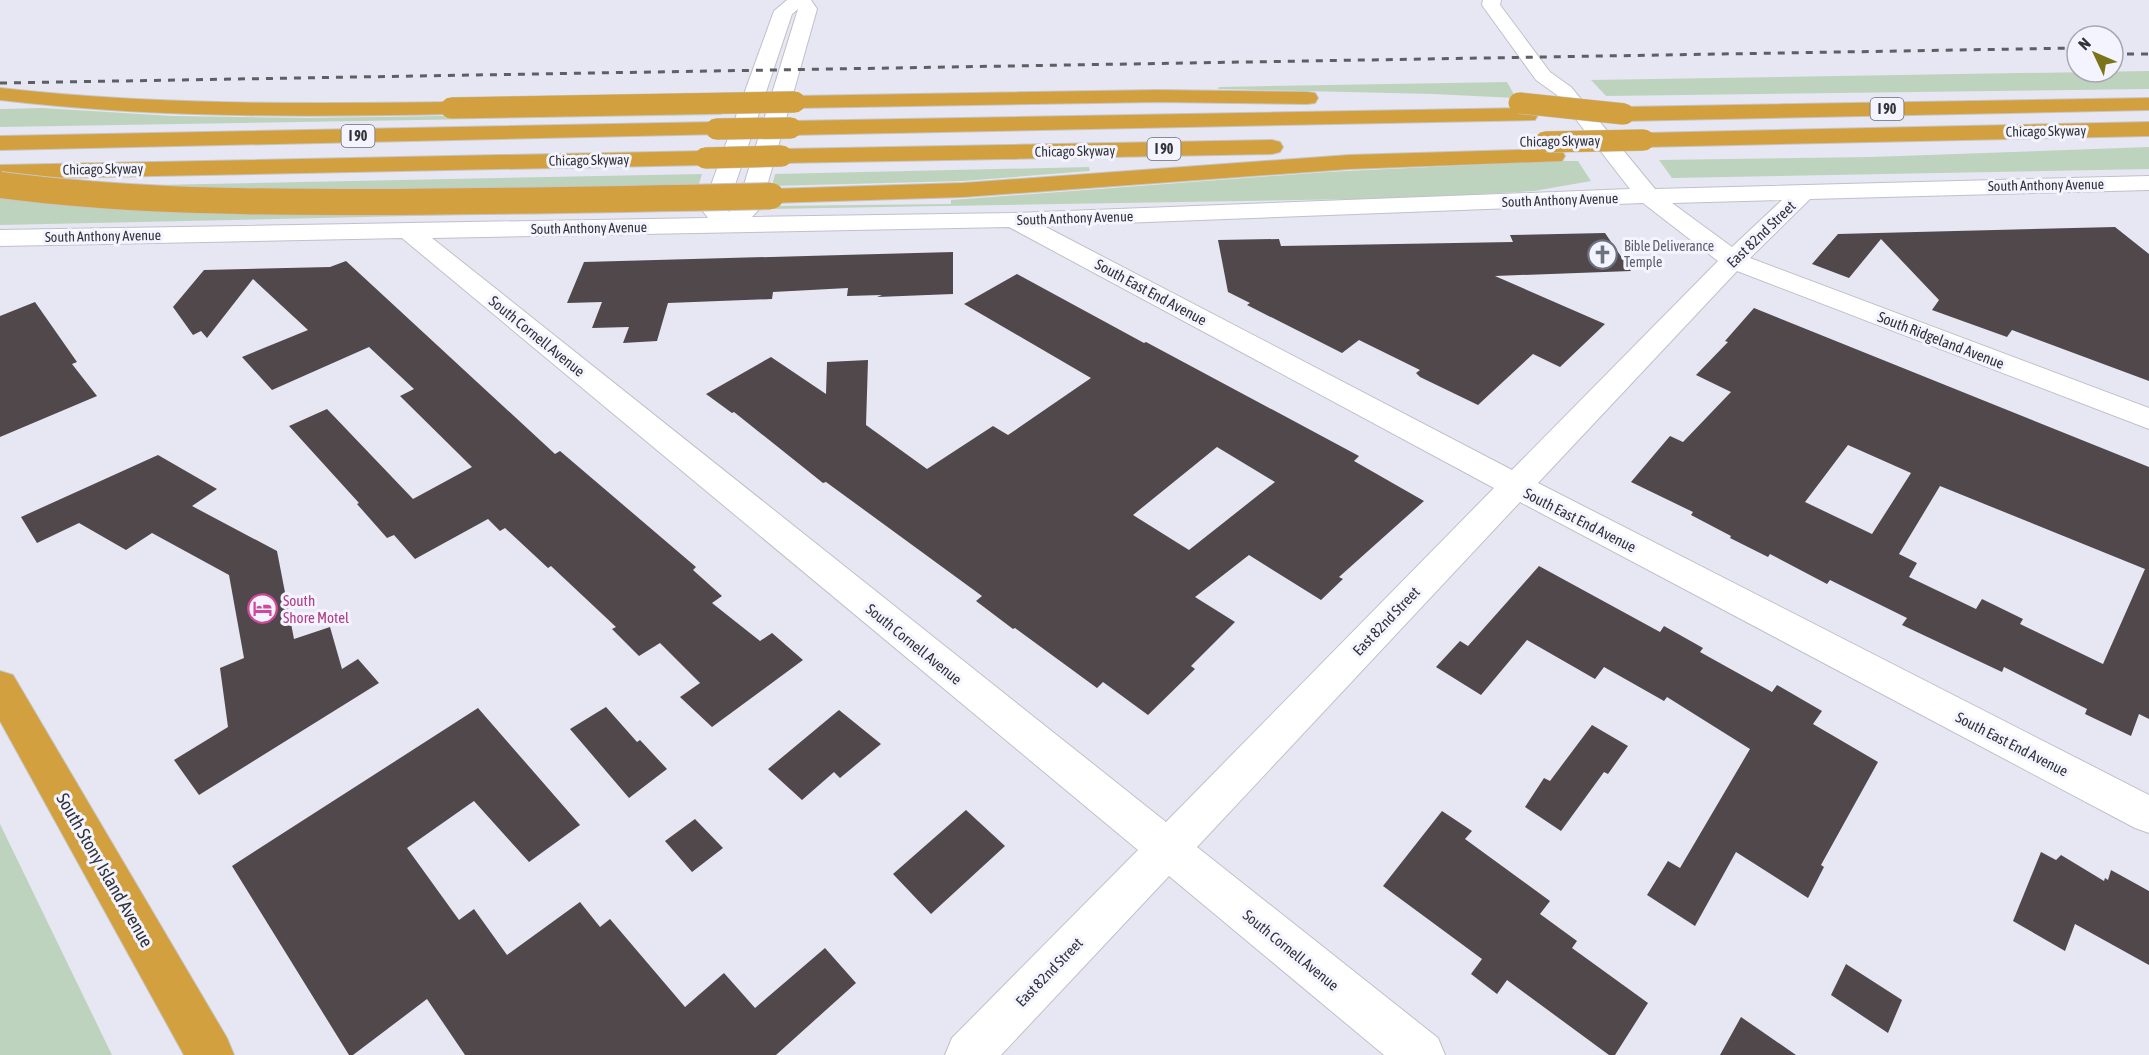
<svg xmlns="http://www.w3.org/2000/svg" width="2149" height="1055" font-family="'Asap Condensed',sans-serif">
  <rect width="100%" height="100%" fill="#e6e7f2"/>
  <path fill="#bed3be" d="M2149,71v18l-543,7 -15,-16z
    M1507,82l9,16 -83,-4 -215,-5 1,-2z
    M42,108l131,8 135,2 415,-6 -2,3 -721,12v-18z
    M2149,147v22l-477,9 -13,-18 212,-3z
    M1558,161h20l13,20 -57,10 -120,7 -646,11v-3l183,-2v-4l376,-28z
    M1089,167l1,4 -127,10 -191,5 3,-12z
    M702,174l-4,13 -15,23 -683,15v-37z
    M0,824l112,231h-112z"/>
  <path fill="#51484b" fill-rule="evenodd" d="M2115,227l34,27v127l-137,-51 -5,7 -75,-27 7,-10 -58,-61 -32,39 -37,-14 26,-30z
    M1605,233l26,38 -136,5 110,48 -45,43 -27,-13 -55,51 -58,-28 -4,-4 4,-3 -61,-30 -17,13 -95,-48 3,-2 -22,-11 -10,-52 61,-1 2,7 232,-4 -3,-7z
    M953,252v42l-76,3 5,-2 -35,1 1,-8 -75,4 -1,7 -104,4 -11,38 -34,2 6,-16 -37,1 10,-26 -35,1 17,-41z
    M346,261l209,193 5,-3 136,116 -3,3 29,26 -10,7 48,38 12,-8 31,27 -91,67 -32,-30 20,-14 -40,-40 -21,13 -27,-27 4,-2 -65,-61 -3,2 -43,-40 -5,3 -12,-12 -73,40 -21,-24 -7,3 -30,-34 2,-1 -70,-77 38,-17 86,90 59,-32 -72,-71 14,-7 -45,-42 -97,43 -30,-33 66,-27 -55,-51 -46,59 -6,-7 -8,4 -20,-28 31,-37 126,-3z
    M1017,274l127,69 2,-1 213,114 -5,5 70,40 -85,76 4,2 -22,21 -72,-45 -54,42 40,25 -44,44 4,3 -47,46 -45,-33 -6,6 -82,-60 -2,1 -37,-28 6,-5 -156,-114 -3,1 -89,-71 -2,1 -26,-19 65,-37 55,37 1,-32 41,-2 -2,65 61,44 66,-43 15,9 83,-57 -127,-74zM1217,447l58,35 -86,68 -56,-35z
    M35,302l42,60 -5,2 25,32 -97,41v-121z
    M1754,308l395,159v252l-10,-5 -8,22 -46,-22 2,-5 -83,-42 -2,5 -100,-47 5,-7 -77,-38 -3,4 -57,-30 -2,3 -38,-19 1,-2 -40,-21 2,-3 -62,-30 39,-46 13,6 48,-50 -35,-17 32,-33 -3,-1zM1848,445l63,28 -39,61 -67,-32zM1940,486l205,83 -42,95 -83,-40 3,-5 -41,-20 -6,10 -67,-32 8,-14 -18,-9z
    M158,455l59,34 -25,17 85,45 17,88 36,-12 12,42 16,-10 21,24 -180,112 -25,-35 54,-33 -8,-59 24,-10 -15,-83 -77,-42 -26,17 -47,-27 -42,20 -16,-26z
    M1539,566l121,66 4,-6 39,22 -3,4 72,40 5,-7 45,26 -9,13 65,38 -57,103 3,2 -16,31 -72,-46 -41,74 -48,-31 21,-34 12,7 70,-119 -83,-52 -3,4 -60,-34 -9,12 -68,-39 -46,55 -45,-28 24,-26 8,5z
    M606,707l31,35 3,-2 27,29 -38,29 -59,-69z
    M478,708l102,117 -51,37 -55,-61 -67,47 52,72 15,-11 33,46 73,-53 20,25 10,-8 75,88 39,-34 31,35 70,-60 31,35 -80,72h-311l-38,-56 -74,56h-4l-117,-189z
    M839,710l42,34 -41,34 -6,-6 -32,28 -34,-31z
    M1592,725l36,21 -20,28 -4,-2 -43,59 -36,-24 19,-29 6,3z
    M966,810l39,36 -74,68 -38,-40z
    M1442,811l30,20 -7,8 85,62 -10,13 37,27 -5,7 76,55 -33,52h-6l-102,-75 -10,14 -26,-20 11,-15 -99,-73z
    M695,819l28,29 -31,24 -27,-31z
    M2041,852l15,8 5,-5 43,26 1,-3 3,2 3,-10 38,21v74l-74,-41 -10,27 -52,-30z
    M1846,964l56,36 -14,33 -57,-38z
    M1741,1017l55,38h-76z"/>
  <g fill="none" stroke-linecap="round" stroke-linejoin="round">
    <defs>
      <path id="street" d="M787,0h24l6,9 -56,198 -9,10 262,-4 616,-24 -73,-94 -21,-15 -54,-75 1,-5h18l-1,5 50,67 21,15 84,102 494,-13v14l-339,9 -60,59 399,150v21l-412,-158 -199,212 611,312v38l-14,-5 -615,-326 -323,345 241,191 7,17h-61l-215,-179 -168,179h-56l7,-17 186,-188 -736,-612 -402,8v-16l708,-12 -6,-8 72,-199zM798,9l-60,195 -9,8 -2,-3 65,-195zM1782,200l-50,47 -60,-44zM1643,203l75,58 -206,209 -468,-244zM1009,227l485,261 -328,334 -734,-584z"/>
      <path id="highway" d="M0,88c150,17 300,16 451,14l8,1 3,5 -3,5 -8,1c-151,3 -301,4 -451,-14z
        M1158,90l149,2 8,1 3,5 -3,5 -8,1 -149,-2 -363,6 -8,-1 -3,-5 3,-5 8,-1z
        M2149,98v12l-525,11 -8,-2 -3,-5 3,-5 8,-2z
        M1527,108l8,2 3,5 -3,5 -744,15 -8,-2 -3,-5 3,-5 8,-2z
        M716,122l8,2 3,5 -3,5 -724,16v-14z
        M2149,122v14l-505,11 -8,-2 -3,-5 3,-5 8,-2z
        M1272,140l8,2 3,5 -3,5 -8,2 -490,9 -8,-2 -3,-5 3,-5 8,-2z
        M1554,149l8,2 3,5 -3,5 -213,8 -386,28 -192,6 -8,-2 -4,-5 4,-5 8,-2 192,-6 386,-28z
        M705,151l8,2 3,5 -3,5 -8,2 -705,14v-14z
        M0,671l13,4 214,363 7,17h-50l-184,-334z"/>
    </defs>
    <use href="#street" stroke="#bfc0ca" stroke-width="2"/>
    <use href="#highway" stroke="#c6c6c7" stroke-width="2"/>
    <use href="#street" fill="#fff" fill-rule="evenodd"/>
    <use href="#highway" fill="#d2a03e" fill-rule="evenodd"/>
    <path stroke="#5e5f65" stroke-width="3" stroke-dasharray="7 7" stroke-linecap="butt" d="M2113,54h36
      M0,83l2077,-35"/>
    <defs>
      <path id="highway-bridge-far1" d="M1519,103l105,11
        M451,108l344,-6
        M716,129l75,-1
        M1545,142l99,-2
        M705,158l77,-2"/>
      <path id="highway-bridge" d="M0,185c114,15 229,17 344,17 143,0 285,-3 427,-6"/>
    </defs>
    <use href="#highway-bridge-far1" stroke="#c6c6c7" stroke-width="22" stroke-linecap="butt"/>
    <use href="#highway-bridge" stroke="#c6c6c7" stroke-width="28" stroke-linecap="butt"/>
    <use href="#highway-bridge-far1" stroke="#d2a03e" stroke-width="21"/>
    <use href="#highway-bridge" stroke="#d2a03e" stroke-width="26"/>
  </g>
  <defs>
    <symbol id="church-ring" viewBox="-11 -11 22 22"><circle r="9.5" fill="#f3f4ff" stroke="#6b7280" stroke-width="1.5"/><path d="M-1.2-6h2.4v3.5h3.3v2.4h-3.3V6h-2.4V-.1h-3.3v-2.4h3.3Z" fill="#6b7280"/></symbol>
    <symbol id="hotel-ring" viewBox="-11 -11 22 22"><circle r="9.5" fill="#f3f4ff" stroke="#d1479c" stroke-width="1.5"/><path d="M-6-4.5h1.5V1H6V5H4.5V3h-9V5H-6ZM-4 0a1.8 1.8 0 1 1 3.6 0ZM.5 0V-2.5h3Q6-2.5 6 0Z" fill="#d1479c"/></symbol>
  </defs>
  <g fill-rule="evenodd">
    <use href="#church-ring" x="1586" y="238" width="33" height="33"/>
    <use href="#hotel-ring" x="246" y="592" width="33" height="33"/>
  </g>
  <g text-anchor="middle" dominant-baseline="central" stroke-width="6" stroke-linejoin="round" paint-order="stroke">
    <g fill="#f3f4ff" stroke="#6c6d73" stroke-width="1.5">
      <rect x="1870.5" y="98" width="33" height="22" rx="4.5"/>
      <rect x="341.5" y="125" width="33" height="22" rx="4.5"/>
      <rect x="1147.5" y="138" width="33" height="22" rx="4.5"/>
    </g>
    <g font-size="14" font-weight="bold" fill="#323337">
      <text x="1887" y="109">I 90</text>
      <text x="358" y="136">I 90</text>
      <text x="1164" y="149">I 90</text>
    </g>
    <g font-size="14" fill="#323337" stroke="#f3f4ff">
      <text transform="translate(2046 131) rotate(-1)">Chicago Skyway</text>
      <text transform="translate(1560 141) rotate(-1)">Chicago Skyway</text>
      <text transform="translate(1075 151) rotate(-1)">Chicago Skyway</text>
      <text transform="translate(589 160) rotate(-1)">Chicago Skyway</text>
      <text transform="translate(103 169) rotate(-1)">Chicago Skyway</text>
      <text transform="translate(2046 185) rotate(-1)">South Anthony Avenue</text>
      <text transform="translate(1560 200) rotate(-2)">South Anthony Avenue</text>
      <text transform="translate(1075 218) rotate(-2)">South Anthony Avenue</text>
      <text transform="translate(589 228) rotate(-1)">South Anthony Avenue</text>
      <text transform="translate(103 236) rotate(-1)">South Anthony Avenue</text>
    </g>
    <g font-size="14" fill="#5b616d" stroke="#f3f4ff" text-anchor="start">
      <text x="1624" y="246">Bible Deliverance<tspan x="1624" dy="16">Temple</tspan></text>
    </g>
    <g font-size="15" fill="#323337" stroke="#f3f4ff">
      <text transform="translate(1761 234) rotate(-44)">East 82nd Street</text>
      <text transform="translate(1151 292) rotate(28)">South East End Avenue</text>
      <text transform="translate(537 336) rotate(39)">South Cornell Avenue</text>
      <text transform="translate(1941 340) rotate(21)">South Ridgeland Avenue</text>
      <text transform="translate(1580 520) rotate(27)">South East End Avenue</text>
      <text transform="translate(1386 621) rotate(-46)">East 82nd Street</text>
      <text transform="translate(914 644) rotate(39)">South Cornell Avenue</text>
      <text transform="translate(2012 744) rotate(27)">South East End Avenue</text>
      <text transform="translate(1291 950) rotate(39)">South Cornell Avenue</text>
      <text transform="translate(1049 972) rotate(-46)">East 82nd Street</text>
    </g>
    <g font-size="15" fill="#b23c85" stroke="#f3f4ff" text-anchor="start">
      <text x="283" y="600">South<tspan x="283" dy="17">Shore Motel</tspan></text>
    </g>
    <g font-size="18" fill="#323337" stroke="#f3f4ff">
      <text transform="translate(105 870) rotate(60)">South Stony Island Avenue</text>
    </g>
  </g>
  <g transform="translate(2095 54) rotate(314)"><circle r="28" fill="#f3f4ff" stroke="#a6a7af" stroke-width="1.5"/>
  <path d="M0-4.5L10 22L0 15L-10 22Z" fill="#7c7418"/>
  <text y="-9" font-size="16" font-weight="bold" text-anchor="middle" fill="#323337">N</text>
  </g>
</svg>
